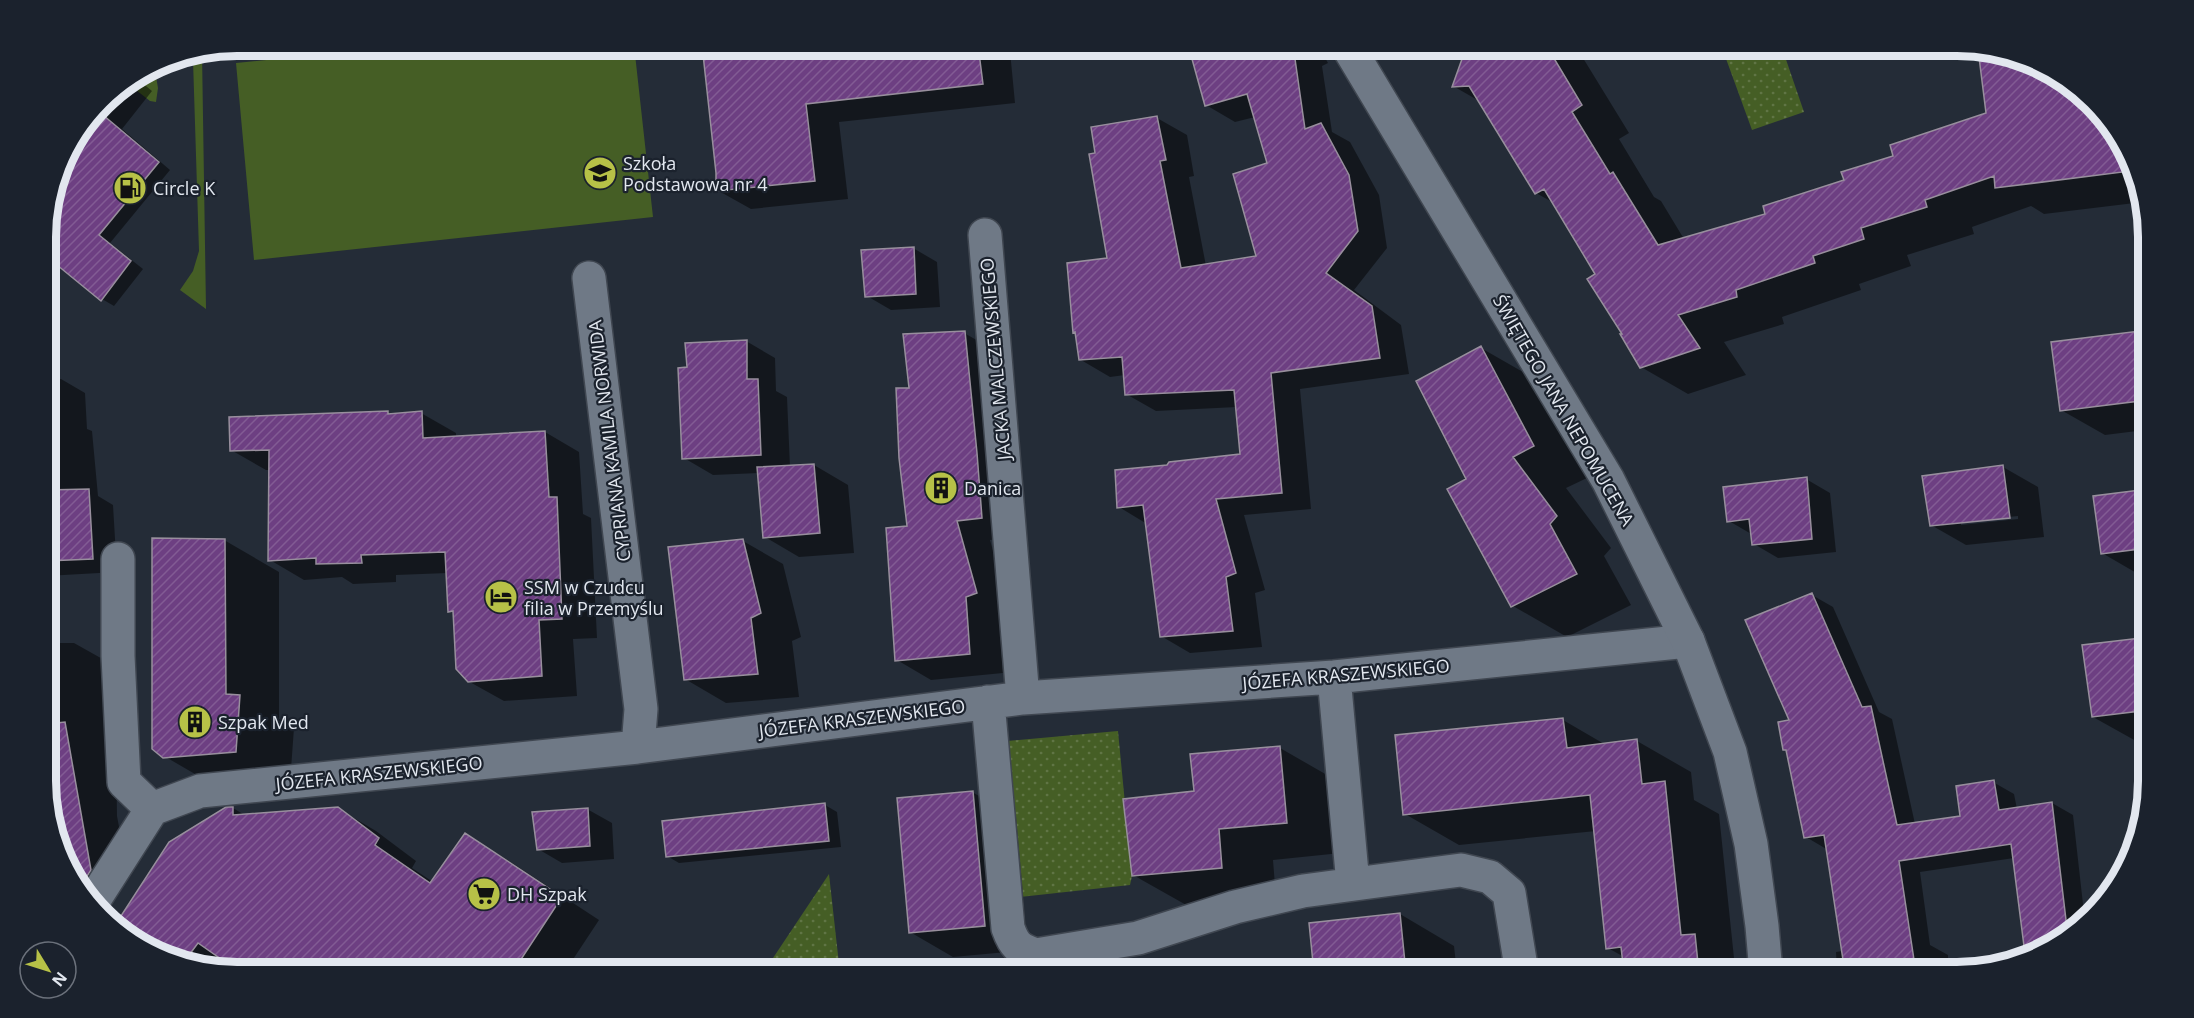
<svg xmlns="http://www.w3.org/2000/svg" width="2194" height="1018" font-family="'Open Sans',sans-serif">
  <defs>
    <pattern id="park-dots" width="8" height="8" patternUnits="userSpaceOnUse" patternTransform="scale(1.5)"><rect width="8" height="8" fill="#455e25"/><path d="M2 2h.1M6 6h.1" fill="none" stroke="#607545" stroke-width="1.8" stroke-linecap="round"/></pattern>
    <pattern id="building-hatch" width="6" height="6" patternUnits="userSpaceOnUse" patternTransform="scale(1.5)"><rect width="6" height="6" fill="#6d3f82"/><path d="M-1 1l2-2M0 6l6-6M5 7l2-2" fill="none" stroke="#825b94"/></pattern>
  </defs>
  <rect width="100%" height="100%" fill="#242c37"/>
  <path fill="#455e25" d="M416,45h218l19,172 -399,43 -18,-197z
    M202,52l4,257 -26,-19 13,-19 6,-20 -6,-191 -2,-6z
    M154,65l4,23 -2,14 -6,-1 -14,-11 5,-7 -7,-5z"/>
  <path fill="url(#park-dots)" d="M1721,45h60l23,67 -52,18z
    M1118,731l14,145 -2,9 -110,12 -13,-156z
    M829,874l11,99h-77z"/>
  <path fill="#0007" fill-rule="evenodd" d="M704,45h343l1,2 -38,4 5,52 -176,19 9,77 -97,10 -34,-19 1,-17z
    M1210,45h108l10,18 -6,3 10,66 18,10 29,53 8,53 -33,42 47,35 8,49 -109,15 11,120 -67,6 21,75 -10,3 7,54 -72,6 -29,-17 -14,-112 -28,-17 48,-41 75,-11 -5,-48 -81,4 -30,-17 -1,-19 -15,2 -29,-17 27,-101 -11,-105 60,-36 30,17 7,41 -5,1 17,89 52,-8 11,-94 -14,-47 -20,5 -29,-17 7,-51z
    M1468,45h107l54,88 -10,6 35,58 7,4 23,38 83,-24 78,-34 143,-67 -8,-64 51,10 79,60 33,82 -99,12 -13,-8 -59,21 2,7 -67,21 4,11 -52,18 2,6 -79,27 2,7 -60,18 22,33 -58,19 -47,-27 -44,-92 -43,-72 -18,-10 -55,-91 -28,-16z
    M135,77l17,14 -30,38 48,41 -60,73 33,26 -29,37 -12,-7 -56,-45 -1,-30 20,-72 45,-59z
    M913,248l24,14 3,45 -49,3 -24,-14z
    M2148,332v122l-3,-24 -40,5 -44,-25z
    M964,333l34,19 17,185 -25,3 20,72 -11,4 4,57 -72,7 -34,-20 11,-133 2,-138z
    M746,341l29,17 1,33 11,6 3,70 24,-2 34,20 6,68 -55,4 -34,-20 -6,-64 -46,2 -29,-17 5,-89z
    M1481,348l54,31 52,99 -21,10 45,60 -7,8 27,49 -64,32 -54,-31z
    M61,379l24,14 2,36 5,2 6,65 15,9 4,67 -71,4v-196z
    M421,413l35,20v5l89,-6 34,20 4,62 8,4 6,120 -24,1 4,57 -73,5 -36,-20 -13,-68 -5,-2 -2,-38 -52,2v7l-43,2 -11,-7 -38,3 -34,-20v-90h-4l-35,-20 -1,-31z
    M2003,467l35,20 6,50 -78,8 -35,-20zM2018,516v3l-57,6v-3z
    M1806,479l24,14 6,59 -58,6 -24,-14 -1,-9 -24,-14z
    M2148,490v87l-3,1 -43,-25 -7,-56z
    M224,540l55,32v147l15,9 -4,55 -71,5 -55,-32z
    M743,541l40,23 18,73 -9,4 7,56 -73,6 -41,-24z
    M1812,595l21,12 46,105 13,7 23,105 47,-7 31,-35 21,12 3,15 35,-6 21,12 12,107 -21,18 -38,13 -12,-95 -94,14 10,73 18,10v18h-111l-1,-21 7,-1 -15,-101 -22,-13 -15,-116z
    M2149,638v102l-13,1 -43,-24z
    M46,643h28l41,23 2,150 6,32 -39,50 -37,-92z
    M1563,720l43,25 31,-4 54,31 3,28 25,14 15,144 15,9 1,6h-125l-1,-16 -16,-9 -12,-117 -137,14 -54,-31z
    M1280,748l54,31 7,74 -68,7 3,38 -88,8 -55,-31 62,-82z
    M972,792l44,25 12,133 -75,7 -43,-25z
    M825,805l12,7 4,35 -162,16 -12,-7z
    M233,808l13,8 91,-8 39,23 40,30 -4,7 21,14 32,-47 38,22 96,63 -35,53h-327l-74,-15 -45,-35 52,-80z
    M587,809l25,14 2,36 -52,4 -24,-14z
    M1400,914l54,32 3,27h-210l-1,-3 68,-9z"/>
  <path fill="url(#building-hatch)" stroke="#988f9d" stroke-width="1.5" d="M702,45h276l5,39 -177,20 9,77 -99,10v-18z
    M1208,45h85l12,84 16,-6 28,52 9,56 -32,42 46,33 8,52 -109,15 11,120 -66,6 20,74 -10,4 7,54 -73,6 -17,-132 -26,3 -2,-38 52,-5 2,-3 71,-8 -6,-64 -109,5 -3,-38 -43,3 -4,-28 -2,1 -6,-70 40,-5 -18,-104 6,-1 -4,-26 66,-11 9,44 -6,1 21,107 75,-12 -23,-82 34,-11 -20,-69 -42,12 -13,-47 19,-6z
    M1467,45h68l9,14 8,-4 30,50 -10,7 38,62 3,-2 45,73 107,-31 -2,-8 81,-26 -3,-8 52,-16 -3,-11 96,-32 -8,-64 53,11 79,60 21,51 -136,17 -1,-12 -69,24 2,7 -66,21 3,11 -51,17 2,7 -79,27 1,7 -59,18 22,33 -60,20 -20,-34h2l-35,-55 8,-5 -51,-85 -9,5 -66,-108 -17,1z
    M97,110l62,52 -60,73 32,26 -30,40 -55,-45 -1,-32 20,-72z
    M914,247l2,47 -51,3 -4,-47z
    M2148,330v70l-88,11 -9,-69z
    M965,331l12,122 5,65 -25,3 20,72 -11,4 4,57 -75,7 -9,-133 21,-2 -8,-68 -3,-70h13l-6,-54z
    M747,340v39h11l3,76 -79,4 -4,-91 9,-1 -2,-24z
    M1481,346l53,100 -21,11 44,59 -7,8 27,50 -66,33 -64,-118 19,-10 -50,-98z
    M388,411v3l34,-3 1,27 122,-7 4,66h8l5,122 -23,1 3,56 -74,6 -12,-13 -3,-58 -5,1 -3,-60 -84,3 1,8 -46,1v-6l-48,3 1,-111 -39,1 -1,-34z
    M814,464l6,69 -57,5 -6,-71z
    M2003,465l7,53 -80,8 -8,-50z
    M1807,477l5,62 -60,6 -3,-26 -22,3 -4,-35z
    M89,489l4,70 -47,2v-71z
    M2148,489v59l-47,6 -8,-58z
    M152,538l73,1 1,155 14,1 -4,57 -73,6 -11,-9z
    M743,539l18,74 -10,5 7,56 -74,6 -16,-133z
    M1812,593l50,114 9,-1 26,119 63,-9 -4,-30 38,-6 5,30 53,-8 16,135 -4,3 -39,14 -14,-110 -112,17 17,112h-71l-21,-138 -20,3 -18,-88h-3l-5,-28 11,-2 -44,-100z
    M2149,637v73l-57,7 -10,-72z
    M1563,718l4,30 70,-9 5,45 23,-3 16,154 14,-1 4,39h-75l-3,-26 -15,2 -16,-154 -187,20 -8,-80z
    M65,722l26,148 -7,11 -6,2 -31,-77v-82z
    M1280,746l7,77 -68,6 3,39 -90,8 -9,-77 71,-8 -4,-37z
    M973,791l12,135 -76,7 -12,-135z
    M825,803l4,38 -163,16 -4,-36z
    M226,807h7v8l105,-8 41,31 -4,7 55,38 35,-50 97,64 -50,76h-271l-43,-30 -14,19 -21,-4 -46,-36 52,-80z
    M588,808l2,38 -53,4 -5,-38z
    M1400,913l6,60h-92l-5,-50z"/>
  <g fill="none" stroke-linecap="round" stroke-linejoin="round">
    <defs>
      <path id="street" d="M985,235l38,463
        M589,278l52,431 -3,38
        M118,559v97l6,126 28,27
        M1334,677l19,207
        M988,702l20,226c6,17 10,21 28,27l102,-17 97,-31 68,-16 82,-11 76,-10 29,7 19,16 13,80
        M92,903l60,-94 48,-18 438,-44 385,-49 311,-21 354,-36"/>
      <path id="secondary" d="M1347,45l261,435 80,161 42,111 21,92 11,82 4,47"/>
    </defs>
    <use href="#street" stroke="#404751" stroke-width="36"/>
    <use href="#secondary" stroke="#404751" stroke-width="36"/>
    <use href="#street" stroke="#6f7986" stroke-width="33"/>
    <use href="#secondary" stroke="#6f7986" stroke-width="33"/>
  </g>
  <defs>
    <symbol id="school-disc" viewBox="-11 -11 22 22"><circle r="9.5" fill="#b7c147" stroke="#1b222d"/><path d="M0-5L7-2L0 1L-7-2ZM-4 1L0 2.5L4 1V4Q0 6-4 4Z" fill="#111"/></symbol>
    <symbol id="fuel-disc" viewBox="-11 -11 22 22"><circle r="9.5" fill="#b7c147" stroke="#1b222d"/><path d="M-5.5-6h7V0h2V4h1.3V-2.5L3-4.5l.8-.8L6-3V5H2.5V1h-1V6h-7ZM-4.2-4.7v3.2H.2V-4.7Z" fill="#111"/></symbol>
    <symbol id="building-disc" viewBox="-11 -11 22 22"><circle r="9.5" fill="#b7c147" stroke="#1b222d"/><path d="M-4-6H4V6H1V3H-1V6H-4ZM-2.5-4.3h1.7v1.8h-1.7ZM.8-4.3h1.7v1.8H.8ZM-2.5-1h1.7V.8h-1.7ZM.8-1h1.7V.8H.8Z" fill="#111"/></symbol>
    <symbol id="hotel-disc" viewBox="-11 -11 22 22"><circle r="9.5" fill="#b7c147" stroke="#1b222d"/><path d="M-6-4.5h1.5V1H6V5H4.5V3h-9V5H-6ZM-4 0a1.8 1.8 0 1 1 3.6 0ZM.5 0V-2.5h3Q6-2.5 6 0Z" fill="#111"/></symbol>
    <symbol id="supermarket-disc" viewBox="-11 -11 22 22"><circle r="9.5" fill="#b7c147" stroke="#1b222d"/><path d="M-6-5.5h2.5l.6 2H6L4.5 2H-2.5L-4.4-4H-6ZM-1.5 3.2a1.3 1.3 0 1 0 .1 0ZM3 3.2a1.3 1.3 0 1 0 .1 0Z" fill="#111"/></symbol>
  </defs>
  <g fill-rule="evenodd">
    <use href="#school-disc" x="581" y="154" width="38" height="38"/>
    <use href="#fuel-disc" x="111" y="169" width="38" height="38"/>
    <use href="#building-disc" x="922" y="469" width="38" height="38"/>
    <use href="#hotel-disc" x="482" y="578" width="38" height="38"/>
    <use href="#building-disc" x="176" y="703" width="38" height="38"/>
    <use href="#supermarket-disc" x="465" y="875" width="38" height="38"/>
  </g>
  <g text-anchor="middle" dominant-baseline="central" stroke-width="4.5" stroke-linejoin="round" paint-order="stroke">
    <g font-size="18" fill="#e2e7ef" stroke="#1b222d" text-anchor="start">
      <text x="623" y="163">Szkoła<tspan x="623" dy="21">Podstawowa nr 4</tspan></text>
      <text x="153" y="188">Circle K</text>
      <text x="964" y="488">Danica</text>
      <text x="524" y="587">SSM w Czudcu<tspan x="524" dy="21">filia w Przemyślu</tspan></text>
      <text x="218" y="722">Szpak Med</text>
      <text x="507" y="894">DH Szpak</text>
    </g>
    <g font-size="18" fill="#e2e7ef" stroke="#1b222d">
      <text transform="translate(995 359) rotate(-95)">JACKA MALCZEWSKIEGO</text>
      <text transform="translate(1564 410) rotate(60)">ŚWIĘTEGO JANA NEPOMUCENA</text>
      <text transform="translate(609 441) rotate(-97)">CYPRIANA KAMILA NORWIDA</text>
      <text transform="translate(1346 674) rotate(-5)">JÓZEFA KRASZEWSKIEGO</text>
      <text transform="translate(862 718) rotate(-7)">JÓZEFA KRASZEWSKIEGO</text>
      <text transform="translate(379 773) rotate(-6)">JÓZEFA KRASZEWSKIEGO</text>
    </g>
  </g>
  <path d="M0 0H2194V1018H0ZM237 56H1957A181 181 0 0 1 2138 237V781A181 181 0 0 1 1957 962H237A181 181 0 0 1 56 781V237A181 181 0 0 1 237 56Z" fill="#1b222d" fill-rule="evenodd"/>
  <path fill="none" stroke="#e2e7ef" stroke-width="8" d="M237 56H1957A181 181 0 0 1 2138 237V781A181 181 0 0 1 1957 962H237A181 181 0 0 1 56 781V237A181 181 0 0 1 237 56Z"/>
  <g transform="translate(48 970) rotate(128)"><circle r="28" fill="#1b222d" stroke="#6b717b" stroke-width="1.5"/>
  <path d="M0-4.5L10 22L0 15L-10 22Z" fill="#b7c147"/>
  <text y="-9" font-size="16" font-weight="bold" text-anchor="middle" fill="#e2e7ef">N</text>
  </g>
</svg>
